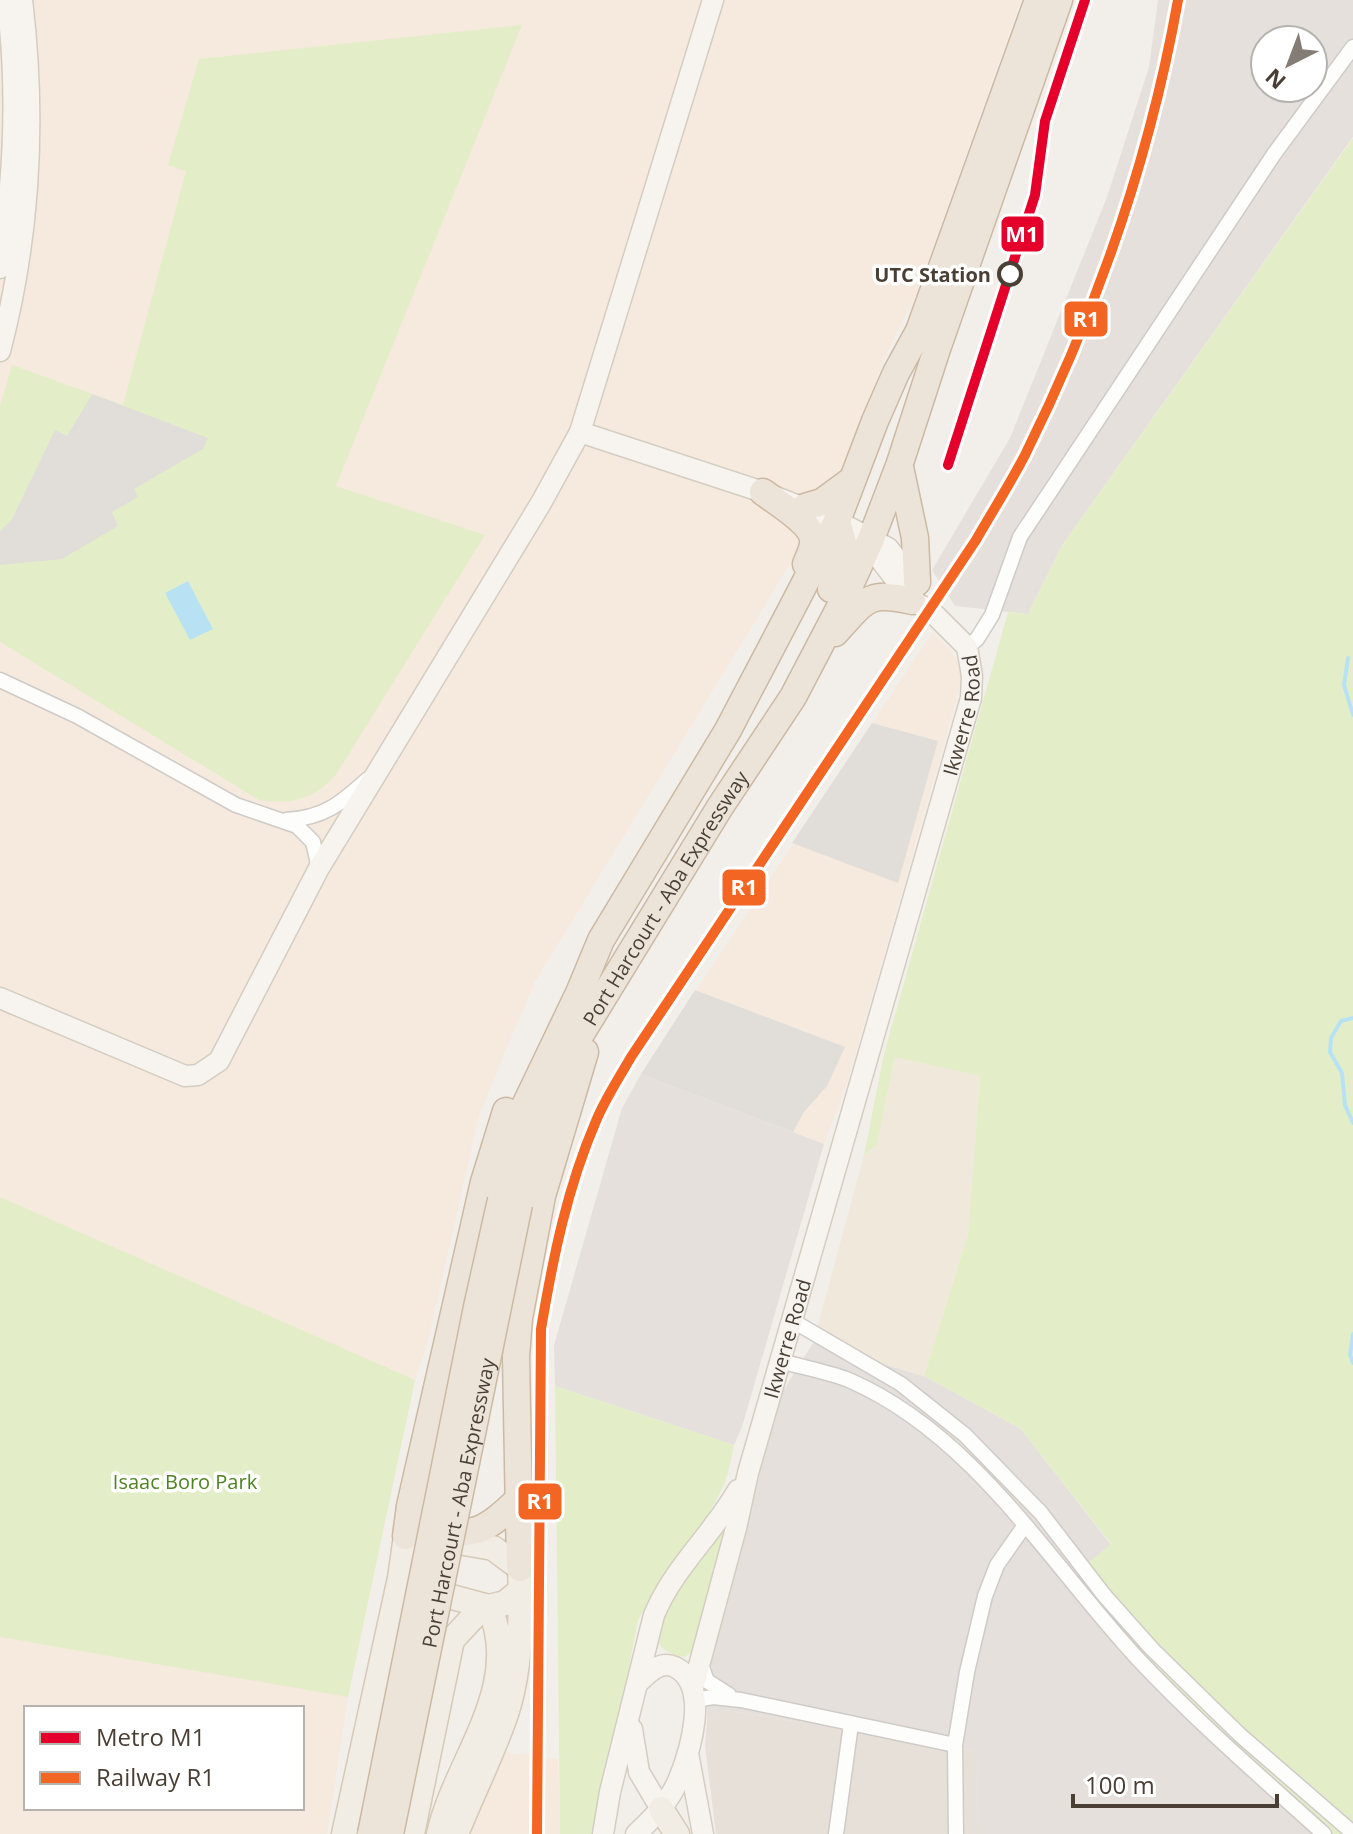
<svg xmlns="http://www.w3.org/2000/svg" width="1353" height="1834" font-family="'Open Sans',sans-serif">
  <rect width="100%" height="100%" fill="#f2efeb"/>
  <path fill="#e7e0d8" d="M726,1710l251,41 1,83h-262l-11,-88 2,-26z"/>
  <path fill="#f6e9dd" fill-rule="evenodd" d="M0,0h1021l-105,295 -31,61 -38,105 -9,17 -34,19 -11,36 11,8 -270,442 -55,132 -51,225 -13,40 -67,317 -21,137h-327zM26,1708h276v100h-276z
    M932,633l17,15 8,13 4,15 -2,14 -111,390 -24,64 -183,-70z
    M503,1752l55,7 2,75h-108z"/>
  <path fill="#e5e0dc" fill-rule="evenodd" d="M1158,0h195v137l-290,407 -35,70 -73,-8 -23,-36 78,-132 97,-241 42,-130zM1265,40h48v48h-48z
    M641,1074l183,70 -82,283 -8,18 -179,-59 -1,-41 68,-237z
    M813,1343l111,33 97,53 90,116 -41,34 255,255h-347l-1,-83 -251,-41 -19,10 1,-68 75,-261z"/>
  <path fill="#f1e8dc" d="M895,1057l85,18 -12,159 -44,142 -111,-33 51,-188 13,-10z"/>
  <path fill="#e3eec9" d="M522,25l-186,461 149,49 -148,238c-21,26 -45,32 -78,27l-259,-158v-236l12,-41 111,40 63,-234 -18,-6 31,-106z
    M1353,138v1696h-28l-189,-173 -67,-82 42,-35 -90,-115 -97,-53 44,-142 12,-158 -85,-19 -18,88 -13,10 20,-101 124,-442 20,2 35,-70z
    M0,1197l415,183 -67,317 -348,-60z
    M555,1386l179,59c-2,10 -4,21 -7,31 -16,47 -65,97 -89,144l-41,214h-37z
    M724,1529l2,6 -31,114 -10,8c-10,-1 -23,-6 -27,-15 -9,-24 48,-96 66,-113z"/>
  <path fill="#e1deda" d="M92,394l116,44 -5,11 -69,40 4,8 -26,15 6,14 -56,33 -62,6v-34l12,-12 43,-89 12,6z
    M872,723l66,18 -40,142 -106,-40z
    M695,990l150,57 -18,39 -23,26 -11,20 -152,-58z"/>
  <path fill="#b8e2f3" d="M188,581l25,48 -23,11 -25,-47z"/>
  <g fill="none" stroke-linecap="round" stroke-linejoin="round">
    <path stroke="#b8e2f3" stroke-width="4" d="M1348,658l-4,27 9,30
      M1353,1018l-12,3 -10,17 -1,14 12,21 3,32 8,18
      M1353,1334l-3,21 3,8"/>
    <defs>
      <path id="street" d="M967,647l10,-8 15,-24 28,-78 254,-383 79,-107
        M0,680l77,36 159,89 61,21 16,16 6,26
        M286,820c38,-2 54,-16 82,-41
        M793,1321l108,63 64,51 76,78 63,82 48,54 88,86 113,98
        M781,1361c23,7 49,11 70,20 124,55 198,182 287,278 58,62 123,118 186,175
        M700,1662l7,19 22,14
        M695,1700l18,-3 28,3 214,45
        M836,1834l15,-110
        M956,1834l-1,-89 12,-73 18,-76 12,-31 28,-40"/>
      <g id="secondary">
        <path d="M0,268c14,-87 18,-181 7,-268"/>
        <path d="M0,351c30,-114 36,-234 22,-351"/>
        <path d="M580,432l183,60 74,29 51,27 30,37"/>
        <path d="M0,998l185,78 13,-1 21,-14 100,-193 222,-365 39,-71 133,-432"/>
        <path id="s1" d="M693,1688l43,-160 12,-55 223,-775 1,-22 -5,-29 -37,-37 -18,-9 -30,-39 -11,-23"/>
        <path d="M632,1729l7,43 22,37"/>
        <path d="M688,1753l15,81"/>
        <path d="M603,1834l7,-42 44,-177c20,-48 59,-81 84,-125"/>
        <path d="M636,1834c17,-16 33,-32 42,-53 12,-29 33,-96 -3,-114 -15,-7 -27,6 -37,16"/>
      </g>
      <path id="primary" d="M422,1589l67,18
        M661,1809l16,25
        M344,1834l56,-256 6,-42 6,-2 81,14 27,20c2,47 1,101 -14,146 -14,41 -34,80 -50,120
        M412,1834l40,-194 24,-26 13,-7 16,-4 16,-13
        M439,1834c17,-75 86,-148 50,-227"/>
      <g id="highway">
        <path d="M900,467l15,71 2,44"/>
        <path d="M763,492c13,10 49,31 50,48 1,8 -4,16 -7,24"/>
        <path d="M805,507l17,-5 30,-22"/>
        <path d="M831,589l14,-39 -8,-29"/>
        <path d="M835,633c30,-32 31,-43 77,-32"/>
        <path d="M501,1200l18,-82 60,-125 22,-53 127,-210 64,-122 45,-87 38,-100 21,-48 23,-42 119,-331"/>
        <path id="s2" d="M519,1204l17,-76 40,-86 144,-235 73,-110 46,-88 32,-70 28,-73 38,-117 122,-349"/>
        <path d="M432,1522c40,21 56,6 86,-22"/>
        <path d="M406,1536l4,-30 74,-324 22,-71"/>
        <path d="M520,1568l-4,-212 3,-38 23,-122 43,-144"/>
      </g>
    </defs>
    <use href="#street" stroke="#cfcbc7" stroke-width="17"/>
    <use href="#secondary" stroke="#d4cdc2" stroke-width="23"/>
    <use href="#primary" stroke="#d6c9b7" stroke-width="27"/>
    <use href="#highway" stroke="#ccb9a4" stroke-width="29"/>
    <use href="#street" stroke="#fdfdfc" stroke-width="14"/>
    <use href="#secondary" stroke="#f7f4ef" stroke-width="20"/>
    <use href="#primary" stroke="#f1ece4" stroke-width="24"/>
    <use href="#highway" stroke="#ede4d9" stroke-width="26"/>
    <defs>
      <g id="highway-bridge">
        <path d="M371,1834l106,-527 24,-107"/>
        <path id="s3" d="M390,1834l129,-630"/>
      </g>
    </defs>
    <use href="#highway-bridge" stroke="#ccb9a4" stroke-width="29" stroke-linecap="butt"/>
    <use href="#highway-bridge" stroke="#ede4d9" stroke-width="26"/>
    <defs>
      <path id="rail-1" d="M537,1834l4,-505c12,-71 26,-141 55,-208 9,-22 23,-43 35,-64l345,-517c16,-28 34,-56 49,-85 71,-143 125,-298 153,-455"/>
    </defs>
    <use href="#rail-1" stroke="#fff" stroke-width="16"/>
    <use href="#rail-1" stroke="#f26522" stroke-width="10"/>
    <defs>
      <path id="metro-1" d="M948,465l87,-270 10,-74 40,-121"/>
    </defs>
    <use href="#metro-1" stroke="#fff" stroke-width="16"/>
    <use href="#metro-1" stroke="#e4002b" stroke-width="10"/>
  </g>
  <circle fill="#fff" stroke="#493f35" stroke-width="4" cx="1010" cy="274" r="11"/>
  <g text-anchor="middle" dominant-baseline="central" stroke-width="7" stroke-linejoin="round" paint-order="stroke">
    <g font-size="20" font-weight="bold" fill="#493f35" stroke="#fff" text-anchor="end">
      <text x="991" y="274">UTC Station</text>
    </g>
    <g font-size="20" fill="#493f35" stroke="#fff">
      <text stroke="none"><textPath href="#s1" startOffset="1010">Ikwerre Road</textPath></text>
      <text stroke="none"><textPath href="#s2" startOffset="342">Port Harcourt - Aba Expressway</textPath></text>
      <text stroke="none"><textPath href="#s1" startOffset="362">Ikwerre Road</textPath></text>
      <text stroke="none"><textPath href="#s3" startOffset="338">Port Harcourt - Aba Expressway</textPath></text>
    </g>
    <g font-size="20" fill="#518222" stroke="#fff">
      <text x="185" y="1481">Isaac Boro Park</text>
    </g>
  </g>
  <g stroke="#fff" stroke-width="3">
    <rect x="1000" y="215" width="45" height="38" rx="8" fill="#e4002b"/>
    <rect x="1063" y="300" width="46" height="38" rx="8" fill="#f26522"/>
    <rect x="721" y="868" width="46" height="39" rx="8" fill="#f26522"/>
    <rect x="517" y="1482" width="46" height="39" rx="8" fill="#f26522"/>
  </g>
  <g font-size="22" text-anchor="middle" font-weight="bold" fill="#fff">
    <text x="1022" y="242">M1</text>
    <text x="1086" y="327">R1</text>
    <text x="744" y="895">R1</text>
    <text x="540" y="1509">R1</text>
  </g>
  <rect x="24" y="1706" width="280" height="104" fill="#ffffff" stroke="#b6b2ae" stroke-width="2"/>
  <rect x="40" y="1732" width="40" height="12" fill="#e4002b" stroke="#b6b2ae" stroke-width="2"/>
  <text x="96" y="1746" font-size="24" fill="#493f35">Metro M1</text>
  <rect x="40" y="1772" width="40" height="12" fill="#f26522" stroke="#b6b2ae" stroke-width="2"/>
  <text x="96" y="1786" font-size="24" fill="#493f35">Railway R1</text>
  <g transform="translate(1289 64) rotate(222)"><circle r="38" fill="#ffffff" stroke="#b6b2ae" stroke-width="2"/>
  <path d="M0-6L14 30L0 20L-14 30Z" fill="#847d75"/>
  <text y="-12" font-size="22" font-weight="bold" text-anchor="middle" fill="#493f35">N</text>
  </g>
  <path d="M1073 1794v12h204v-12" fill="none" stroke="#493f35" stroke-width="4"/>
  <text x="1085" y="1794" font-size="24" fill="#493f35" stroke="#ffffff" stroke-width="6" paint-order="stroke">100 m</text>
</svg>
